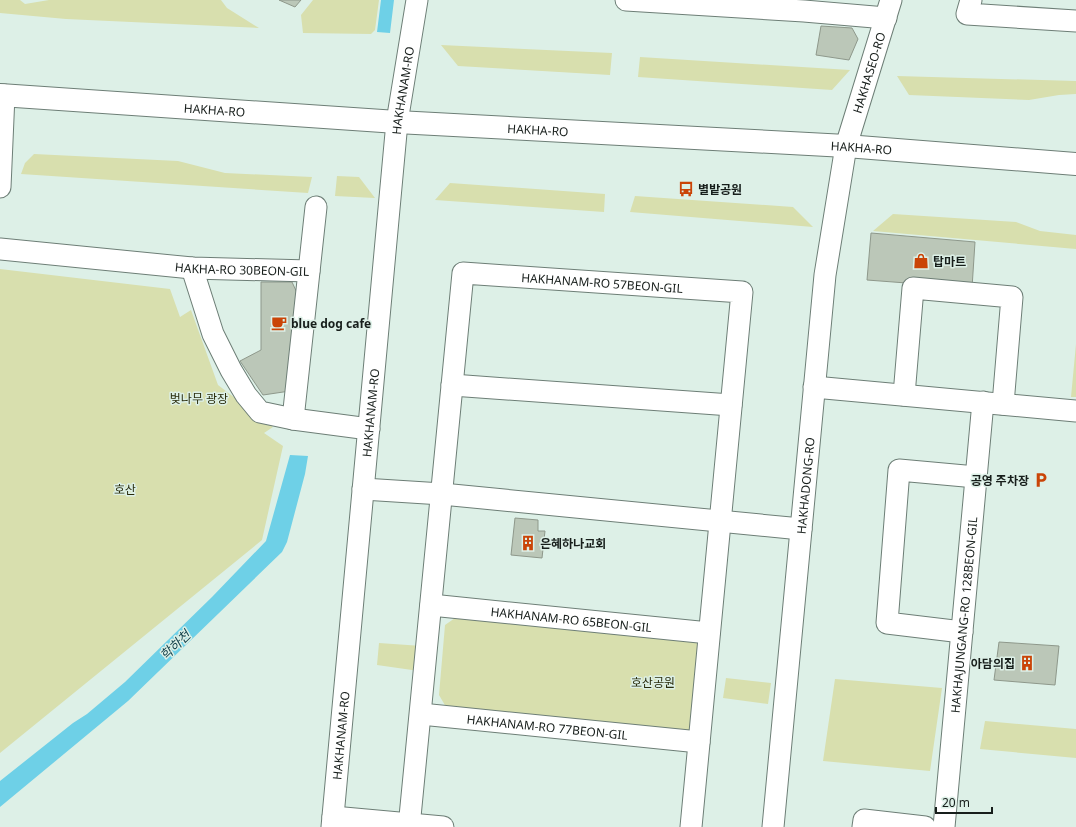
<svg xmlns="http://www.w3.org/2000/svg" width="1076" height="827" font-family="'Noto Sans','Noto Sans KR',sans-serif">
  <rect width="100%" height="100%" fill="#ddf0e7"/>
  <path fill="#d8dfae" d="M0,0h20l5,4 24,-4h172l6,8 32,20 -193,-9 -66,-6z
    M313,0h66l-4,30 -4,4 -68,-1 -2,-18z
    M441,45l171,8 -2,22 -152,-9z
    M640,57l210,13 -18,20 -194,-13z
    M897,76l179,5v13l-17,1 -30,5 -120,-5z
    M34,154l144,7 47,12 87,4 -4,16 -287,-19 4,-11z
    M337,176l22,1 16,21 -40,-2z
    M450,183l155,11 -1,18 -169,-12z
    M635,196l158,11 20,20 -183,-15z
    M893,214l123,8 24,9 36,4v14l-203,-18z
    M0,269l170,20 10,28 11,-7 27,75 55,42 -9,6 19,13 -21,94 -262,213z
    M1076,344v53h-5z
    M455,618l239,22 11,13 -7,72 -9,8 -243,-26 -7,-12 6,-70z
    M379,643l43,3 -3,25 -42,-6z
    M726,678l45,5 -3,21 -45,-6z
    M835,679l107,9 -12,83 -107,-10z
    M985,721l91,8v29l-96,-9z"/>
  <path fill="#6ed0e7" d="M381,0h13l-4,33 -13,-1z
    M290,455l18,1 -3,18 -18,68 -5,10 -154,149 -128,106v-26l73,-58 14,-9 38,-32 87,-85 54,-56z"/>
  <path fill="#bbc7b8" stroke="#8e988b" d="M279,0h22l-6,7z
    M821,26l31,2 6,11 -9,21 -33,-5z
    M871,233l104,9 -3,46 -105,-8z
    M261,282h31l6,13 -8,96 -27,4 -23,-34 21,-11z
    M515,518l23,2v11h7l-3,27 -31,-3z
    M999,642l60,4 -4,39 -61,-5z"/>
  <g fill="none" stroke-linecap="round" stroke-linejoin="round">
    <defs>
      <g id="street">
        <path d="M626,0l178,11 82,7"/>
        <path d="M971,0l-4,14 109,7"/>
        <path d="M0,187l4,-92"/>
        <path id="s1" d="M0,249l192,19 117,3"/>
        <path d="M192,268l21,66 18,36 15,25 14,17 33,7 76,10"/>
        <path d="M452,385l279,20"/>
        <path d="M814,387l262,24"/>
        <path d="M904,395l9,-107 99,9 -9,107"/>
        <path d="M293,419l23,-212"/>
        <path d="M363,489l79,5 359,35"/>
        <path id="s2" d="M431,605l278,28"/>
        <path d="M962,632l-75,-9 12,-153 77,7"/>
        <path id="s3" d="M421,714l278,28"/>
        <path d="M333,817l110,10"/>
        <path id="s4" d="M332,827l65,-705 20,-122"/>
        <path id="s5" d="M409,827l54,-554 279,19 -51,535"/>
        <path id="s6" d="M773,827l52,-552 21,-129 45,-146"/>
        <path d="M863,827l1,-7 61,7"/>
        <path id="s7" d="M944,827l39,-425"/>
      </g>
      <g id="secondary">
        <path id="s8" d="M0,95l397,27 449,24 230,18"/>
      </g>
    </defs>
    <use href="#street" stroke="#6d7e76" stroke-width="23"/>
    <use href="#secondary" stroke="#6d7e76" stroke-width="24"/>
    <use href="#street" stroke="#fff" stroke-width="21"/>
    <use href="#secondary" stroke="#fff" stroke-width="22"/>
  </g>
  <defs>
    <symbol id="bus-bare" viewBox="-9 -9 18 18"><path d="M-5-6H5V4H4V6H2V4H-2V6H-4V4H-5ZM-3.5-4V0h7V-4ZM-3.5 1.2v1.5H-2V1.2ZM2 1.2v1.5H3.5V1.2Z" fill="#ca4407" stroke="#ddf0e7" stroke-width="2.5" paint-order="stroke"/></symbol>
    <symbol id="shop-bare" viewBox="-9 -9 18 18"><path d="M-5-2.5h2.3a2.7 3.5 0 0 1 5.4 0H5L5.5 6h-11ZM-1.5-2.5h3a1.5 2.3 0 0 0-3 0Z" fill="#ca4407" stroke="#ddf0e7" stroke-width="2.5" paint-order="stroke"/></symbol>
    <symbol id="cafe-bare" viewBox="-9 -9 18 18"><path d="M-5.5-4.5H6V0H3Q3 3.5 0 3.5H-2.5Q-5.5 3.5-5.5 0ZM3-3.2v2h1.7v-2ZM-6 4.5H4V6H-6Z" fill="#ca4407" stroke="#ddf0e7" stroke-width="2.5" paint-order="stroke"/></symbol>
    <symbol id="parking-bare" viewBox="-9 -9 18 18"><path d="M-3.5-5.5H1a3.5 3.5 0 0 1 0 7H-1V5.5H-3.5ZM-1-3.4V-.6H.8a1.4 1.4 0 0 0 0-2.8Z" fill="#ca4407" stroke="#ddf0e7" stroke-width="2.5" paint-order="stroke"/></symbol>
    <symbol id="building-bare" viewBox="-9 -9 18 18"><path d="M-4-6H4V6H1V3H-1V6H-4ZM-2.5-4.3h1.7v1.8h-1.7ZM.8-4.3h1.7v1.8H.8ZM-2.5-1h1.7V.8h-1.7ZM.8-1h1.7V.8H.8Z" fill="#ca4407" stroke="#ddf0e7" stroke-width="2.5" paint-order="stroke"/></symbol>
  </defs>
  <g fill-rule="evenodd">
    <use href="#bus-bare" x="675" y="178" width="22" height="22"/>
    <use href="#shop-bare" x="910" y="250" width="22" height="22"/>
    <use href="#cafe-bare" x="268" y="312" width="22" height="22"/>
    <use href="#parking-bare" x="1030" y="469" width="22" height="22"/>
    <use href="#building-bare" x="517" y="532" width="22" height="22"/>
    <use href="#building-bare" x="1016" y="652" width="22" height="22"/>
  </g>
  <g text-anchor="middle" dominant-baseline="central" stroke-width="3" stroke-linejoin="round" paint-order="stroke">
    <g font-size="12" fill="#171e1b" stroke="#ddf0e7">
      <text stroke="none"><textPath href="#s6" startOffset="762">HAKHASEO-RO</textPath></text>
      <text stroke="none"><textPath href="#s4" startOffset="740">HAKHANAM-RO</textPath></text>
      <text stroke="none"><textPath href="#s8" startOffset="215">HAKHA-RO</textPath></text>
      <text stroke="none"><textPath href="#s8" startOffset="539">HAKHA-RO</textPath></text>
      <text stroke="none"><textPath href="#s8" startOffset="863">HAKHA-RO</textPath></text>
      <text stroke="none"><textPath href="#s1" startOffset="243">HAKHA-RO 30BEON-GIL</textPath></text>
      <text stroke="none"><textPath href="#s5" startOffset="696">HAKHANAM-RO 57BEON-GIL</textPath></text>
      <text stroke="none"><textPath href="#s4" startOffset="416">HAKHANAM-RO</textPath></text>
      <text stroke="none"><textPath href="#s6" startOffset="343">HAKHADONG-RO</textPath></text>
      <text stroke="none"><textPath href="#s7" startOffset="213">HAKHAJUNGANG-RO 128BEON-GIL</textPath></text>
      <text stroke="none"><textPath href="#s2" startOffset="141">HAKHANAM-RO 65BEON-GIL</textPath></text>
      <text stroke="none"><textPath href="#s3" startOffset="127">HAKHANAM-RO 77BEON-GIL</textPath></text>
      <text stroke="none"><textPath href="#s4" startOffset="92">HAKHANAM-RO</textPath></text>
    </g>
    <g font-size="12" font-weight="bold" fill="#171e1b" stroke="#ddf0e7" text-anchor="start">
      <text x="698" y="189">별밭공원</text>
      <text x="933" y="261">탑마트</text>
      <text x="291" y="323">blue dog cafe</text>
      <text x="1029" y="480" text-anchor="end">공영 주차장</text>
      <text x="540" y="543">은혜하나교회</text>
      <text x="1015" y="663" text-anchor="end">아담의집</text>
    </g>
    <g font-size="12" fill="#2a2d0d" stroke="#ddf0e7">
      <text x="199" y="398">벚나무 광장</text>
      <text x="125" y="489">호산</text>
      <text x="653" y="682">호산공원</text>
    </g>
    <g font-size="13" font-style="italic" fill="#15424c" stroke="#ddf0e7">
      <text transform="translate(175 645) rotate(-44)">학하천</text>
    </g>
  </g>
  <path d="M936 807v6h56v-6" fill="none" stroke="#171e1b" stroke-width="2"/>
  <text x="942" y="807" font-size="12" fill="#171e1b" stroke="#ddf0e7" stroke-width="3" paint-order="stroke">20 m</text>
</svg>
